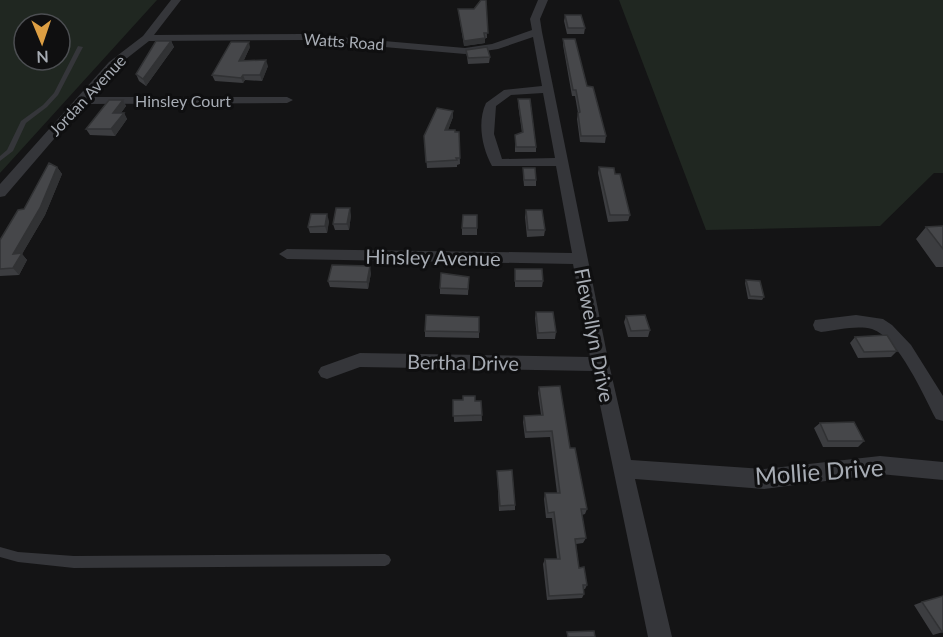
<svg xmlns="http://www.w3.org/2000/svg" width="943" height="637" font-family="Lato,sans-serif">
  <rect width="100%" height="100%" fill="#141415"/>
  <path fill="#202721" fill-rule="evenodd" d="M0,0h157l-157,173zM24,24h36v36h-36z
    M619,0h324v173h-9l-54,53 -174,4z"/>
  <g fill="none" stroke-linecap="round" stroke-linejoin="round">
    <path fill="#35363a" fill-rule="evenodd" d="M78,46l5,1 -25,48 -11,12 -21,16 -13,28 -13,10v-5l7,-6 14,-29 22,-16 11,-12z
      M0,547l18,5 56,4 311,-2 4,2 2,4 -2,4 -4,2 -311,2 -56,-6 -18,-5z"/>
    <path fill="#35363a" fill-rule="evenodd" d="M171,0h10l-27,35 149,-1 162,14 27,-4 40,-14 -2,-11 8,-19h10l-8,19 2,13 67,332 22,96 133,9 116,-13 63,6v18l-63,-6 -116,15 -129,-10 37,158h-24l-55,-266 -233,-4 -33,12 -6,-2 -3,-5 3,-5 39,-14 230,4 -17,-93 -286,-5 -8,-5 8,-5 285,4 -16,-87h-64c-10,-18 -15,-44 -6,-63l18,-13 38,-4 -9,-49 -35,12 -33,5 -162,-14 -154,1 -32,25 -27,31h197l6,3 -6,3 -203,1 -79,92 -5,1v-13l109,-122 34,-26zM543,93l12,65 -53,1 -8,-25 2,-28 15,-11z
      M856,315l27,4 9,6 19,20 32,51v25l-7,-2c-13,-24 -37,-81 -64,-90 -15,-4 -35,1 -51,3l-6,-2 -2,-5 2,-5z"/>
  </g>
  <path fill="#3c3d40" d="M486,0l1,38h-2v5l-21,3 -6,-37h16z
    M565,15l20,13 -1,6h-17l-3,-13z
    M563,39l24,47 19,50 -1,7 -25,-1 -3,-23 1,-6 -3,-17h-3l-9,-51z
    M171,41l3,6 -28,39 -7,-5 -3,-7z
    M250,47l-6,13 24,6 -6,15 -17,-1 -2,3 -28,-2 -3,-6z
    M466,50l24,7 -1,6 -21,1z
    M518,99l18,48v5h-21v-17l7,-2 -4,-29z
    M123,100l3,6 -5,7h3l3,6 -12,17 -25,-1 -4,-6z
    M453,111v6l-5,13 11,2 1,32 -3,1v2l-30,1 -3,-32z
    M57,167l5,7 -17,41 -23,39 5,6 -8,15 -19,1v-36z
    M599,167l16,7 15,41 -2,6 -20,1 -10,-49z
    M523,168l13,12v6h-12l-1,-11z
    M526,210l19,20 -1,6 -17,1 -2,-20z
    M351,215l-2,15h-14l-2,-6z
    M477,215v20h-15v-7z
    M329,221l-2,12h-17l-2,-6z
    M943,226v41h-7l-20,-28 10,-12z
    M515,269l28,12 -1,6h-27z
    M371,273l-3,16 -38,-2 -2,-6z
    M469,277l-1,18 -28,-1v-6z
    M746,280l18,17 -2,3 -14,-1 -3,-16z
    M536,312l20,20 -1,7h-18l-2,-21z
    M626,316l24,14 -2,7h-20l-4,-15z
    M479,317v21l-54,-1v-6z
    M855,337l42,14 -6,6 -33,1 -8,-15z
    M539,387l31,61 17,61 -2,5 -3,1 4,23 -3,5 -7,1 3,24 8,17 -2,4h-2l1,5 -2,4 -35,2 -4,-36 2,-5h12l-5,-41h-6l-2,-19 1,-6h12l-7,-56 -25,1 -2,-16 1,-6 17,-1 -3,-22z
    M453,400l28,1 1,20 -28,1z
    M820,423l44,18 -6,6h-35l-9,-19z
    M497,471l18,34v5l-16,1z
    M943,596v36l-10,3 -19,-30 8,-3z"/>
  <path fill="#313234" d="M485,38v5l-21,3v-5z
    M171,41l3,6 -28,39 -3,-7z
    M249,42l1,5 -9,19 -2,-5z
    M266,60l2,6 -6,15 -2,-6z
    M243,75l2,5 -2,3 -2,-5z
    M123,100l3,6 -10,13 -3,-6z
    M453,111v6l-8,20v-7z
    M124,113l3,6 -12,17 -4,-7z
    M57,167l5,7 -17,41 -23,39 5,6 -8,15 -6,-7v-14z
    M350,208l1,7 -2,15 -2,-6z
    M327,214l2,7 -2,12 -2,-7z
    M370,266l1,7 -3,16 -1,-7z"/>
  <path fill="#46474a" stroke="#313234" stroke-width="1.5" d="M481,0h5l2,33h-4l1,5 -21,3 -6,-32h16z
    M565,15h16l4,13h-17z
    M563,39h12l12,47 6,1 13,49h-25l-3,-23 2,-1 -4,-22h-3z
    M156,41h15l-28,38 -7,-5z
    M231,42h18l-10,19 27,-1 -6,15h-17l-2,3 -29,-3z
    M487,47l3,10 -22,1 -2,-8z
    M518,99h12l6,48h-20l-1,-12 8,-3z
    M109,100h14l-10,13h11l-13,16h-25z
    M437,108l16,3 -8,19h10v2h4l1,26h-4l1,2 -31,2 -2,-26z
    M49,163l8,4 -17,41 -27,46 9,-1 -9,15 -13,1v-29l18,-30 6,-1z
    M599,167l15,1 1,6h5l10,41h-20z
    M523,168h12l1,12h-12z
    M336,208h14l-3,16h-14z
    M526,210h16l3,20h-17z
    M311,214h16l-2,12 -17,1z
    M463,215h14v13h-15z
    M943,226v23l-17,-22z
    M332,265l38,1 -3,16 -39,-1z
    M515,269h27l1,12h-28z
    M441,273l28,4 -1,12 -28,-1z
    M746,280l14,1 4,16 -14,-1z
    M536,312h17l3,20 -18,1z
    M426,315l53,2v15l-54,-1z
    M645,315l5,15 -19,1 -5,-15z
    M887,335l10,16 -33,1 -9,-15z
    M560,386l10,62h5l12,61h-6l5,29 -11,1 4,29 5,-1 3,18h-4l1,9 -35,2 -4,-37h15l-6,-47 -6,1 -3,-20h15l-8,-62 -26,1 -2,-16 19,-1 -4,-28z
    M463,396h12v5h6l1,14 -29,1v-16h10z
    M854,422l10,19h-36l-8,-18z
    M512,470l3,35 -15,1 -3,-35z
    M943,596v36h-1l-20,-30z
    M594,631l1,6h-27l-1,-5z"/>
  <g text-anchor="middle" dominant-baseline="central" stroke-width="6" stroke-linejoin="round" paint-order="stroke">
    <g font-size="16" fill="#a7acb4" stroke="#0f0f10">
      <text transform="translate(344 41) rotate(4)">Watts Road</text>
      <text transform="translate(87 95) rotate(-47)">Jordan Avenue</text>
      <text x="183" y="100">Hinsley Court</text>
    </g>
    <g font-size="20" fill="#a7acb4" stroke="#0f0f10">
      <text transform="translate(433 257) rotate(1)">Hinsley Avenue</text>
      <text transform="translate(595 335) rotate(79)">Flewellyn Drive</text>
      <text transform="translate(463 362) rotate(1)">Bertha Drive</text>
    </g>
    <g font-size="24" fill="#a7acb4" stroke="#0f0f10">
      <text transform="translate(819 471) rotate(-4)">Mollie Drive</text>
    </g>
  </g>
  <g transform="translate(42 42) rotate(178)"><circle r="28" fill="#0f0f10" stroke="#4c4e52" stroke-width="1.5"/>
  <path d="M0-4.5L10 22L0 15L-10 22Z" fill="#dd9f43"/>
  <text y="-9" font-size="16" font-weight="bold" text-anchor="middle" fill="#a7acb4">N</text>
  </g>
</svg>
